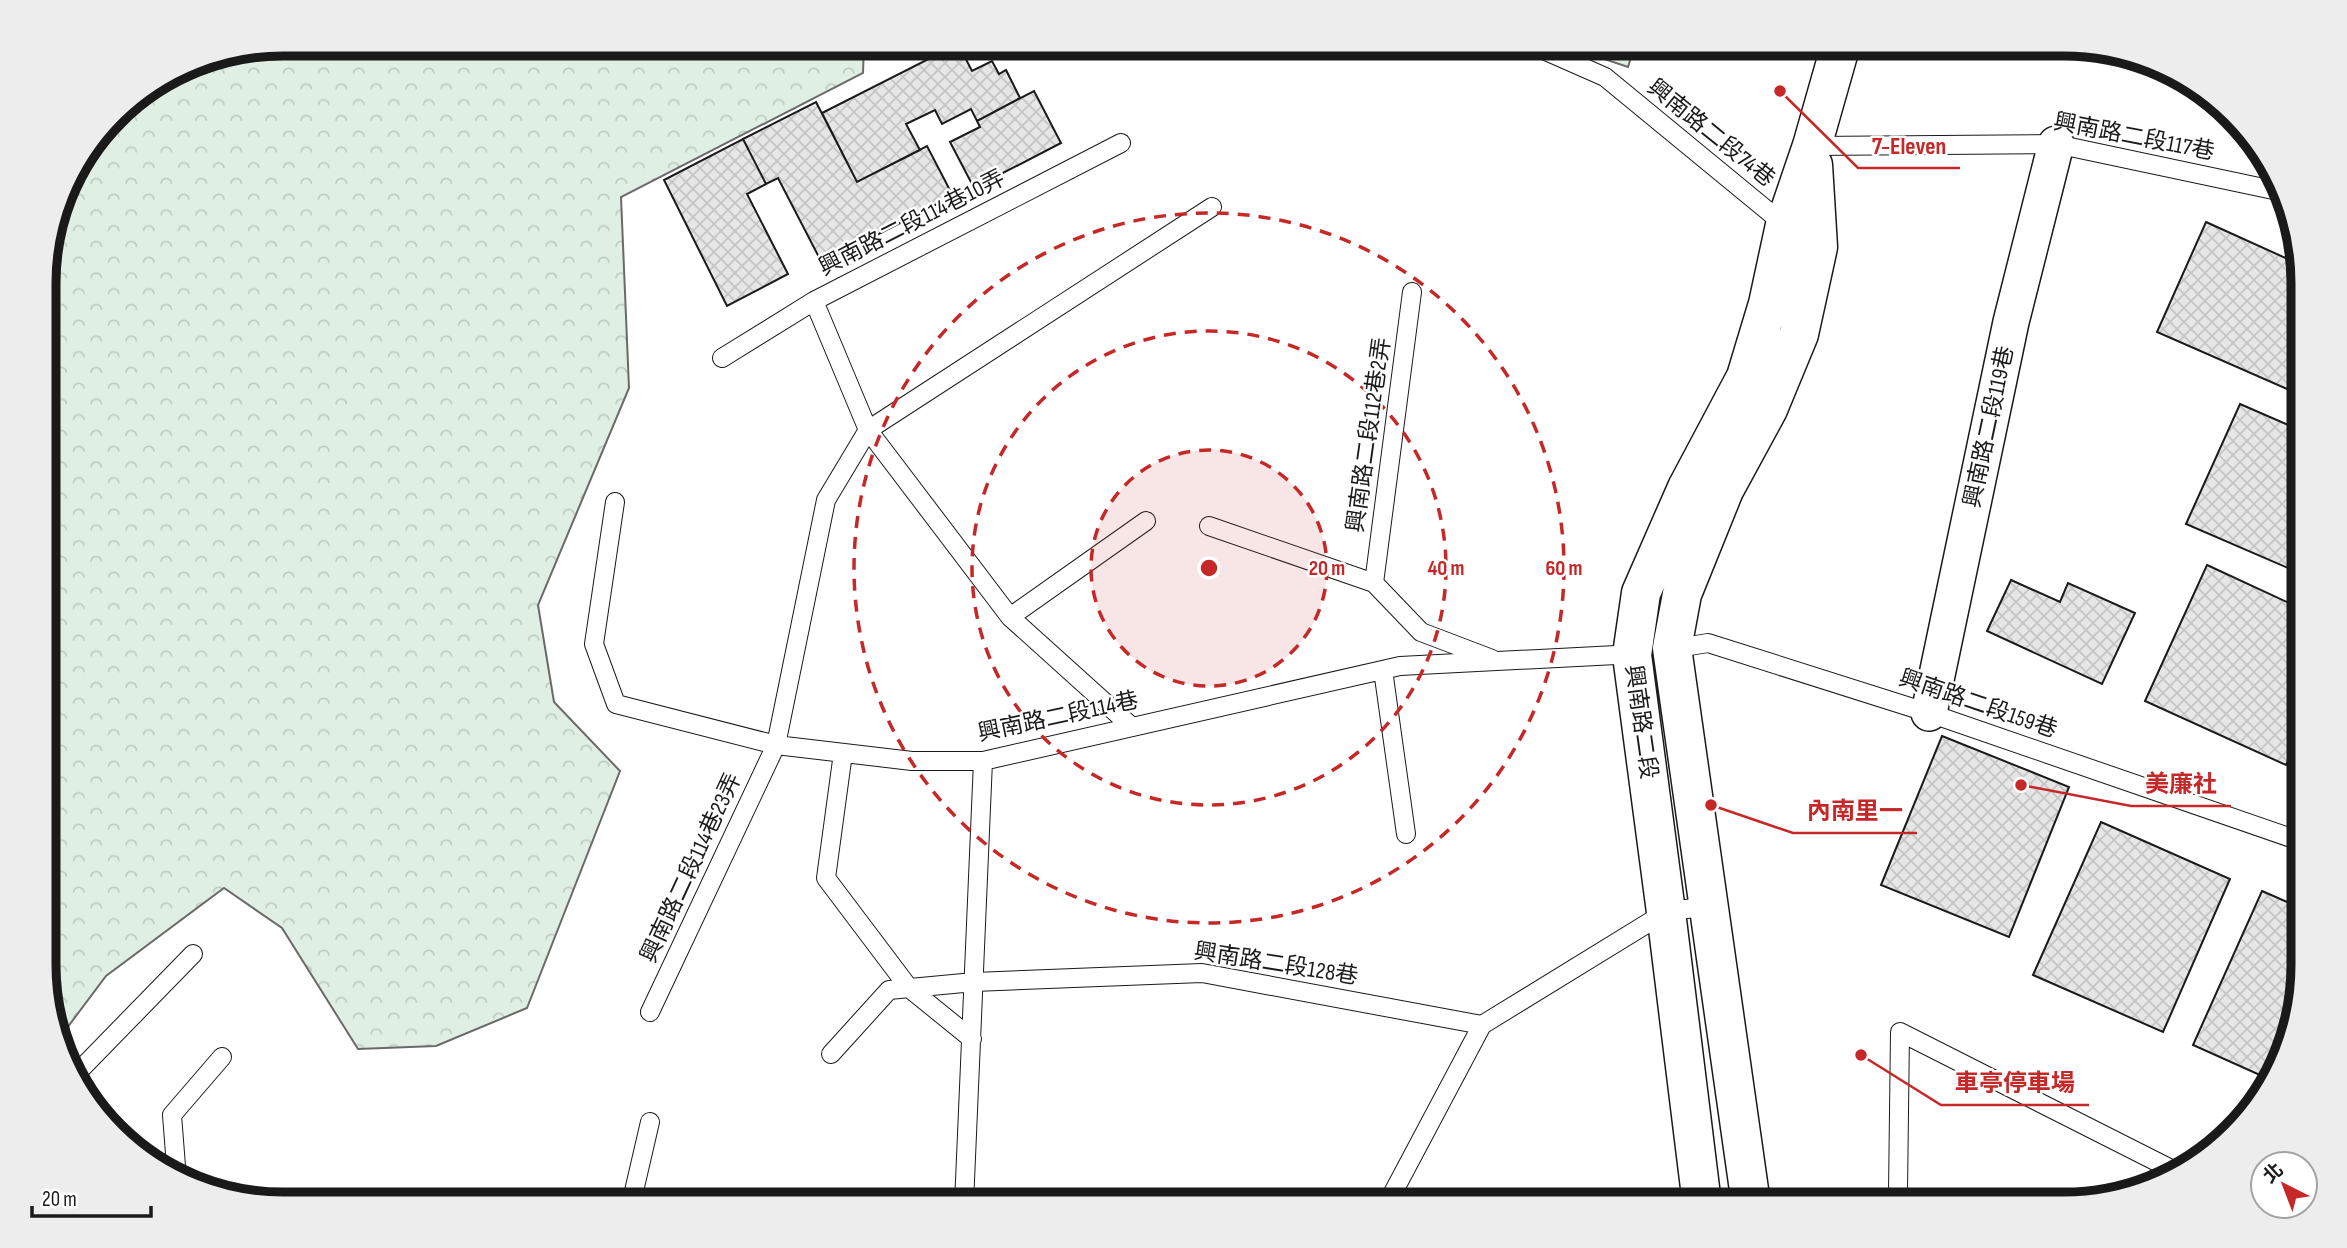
<svg xmlns="http://www.w3.org/2000/svg" width="2347" height="1248" font-family="'Sofia Sans Condensed','Noto Sans TC',sans-serif">
  <defs>
    <pattern id="forest-crowns" width="20" height="18" patternUnits="userSpaceOnUse" patternTransform="scale(1.75)"><rect width="20" height="18" fill="#e0efe3"/><path d="M2 6a3 3 0 1 1 6 0M12 15a3 3 0 1 1 6 0" fill="none" stroke="#c0ccc2"/></pattern>
    <pattern id="building-cross-hatch" width="8" height="8" patternUnits="userSpaceOnUse" patternTransform="scale(1.75)"><rect width="8" height="8" fill="#e6e6e6"/><path d="M0 0l8 8M0 8l8-8" fill="none" stroke="#c5c5c5"/></pattern>
  </defs>
  <rect width="100%" height="100%" fill="#fff"/>
  <path fill="url(#forest-crowns)" stroke="#6a6a6a" stroke-width="2" d="M283,44h581l-1,29 -242,124 8,191 -91,217 16,97 66,69 -93,237 -91,38 -78,3 -76,-121 -58,-40 -118,88 -45,60 -15,-40 -2,-729 25,-90 56,-74 67,-41z
    M1583,44h52l-7,23 -48,-16z"/>
  <path fill="url(#building-cross-hatch)" stroke="#1a1a1a" stroke-width="2" d="M958,44l14,27 20,-10 7,13 7,-4 14,28 -43,23 -6,-12 -29,15 -7,-14 -29,14 14,26 -63,32 -35,-69z
    M1034,91l27,52 -87,45 -24,-46 30,-15 -3,-6z
    M816,102l41,80 70,-36 26,50 -131,67 -44,-85 -12,6 -23,-45z
    M743,139l23,45 -19,10 41,80 -61,32 -63,-126z
    M2206,222l95,43 1,110 -8,17 -137,-60z
    M2240,404l62,27v143l-116,-50z
    M2207,565l95,44 1,121 -17,35 -141,-64z
    M2011,580l49,22 8,-19 67,30 -33,71 -115,-53z
    M1942,736l127,51 -60,150 -128,-52z
    M2101,822l129,57 -67,153 -130,-57z
    M2262,891l41,18v56l-25,106 -7,9 -78,-35z"/>
  <g fill="none" stroke-linecap="round" stroke-linejoin="round">
    <defs>
      <path id="service" d="M1530,44l75,33 180,148
        M2055,44l13,1
        M1812,146l244,-2 222,47
        M722,358l92,-57
        M615,502l-21,142 22,60 160,41 136,16h71l417,-95 236,-12
        M1209,526l165,57 47,49 71,27
        M1374,583l38,-291
        M1010,617l136,-96
        M1671,649l37,-6 221,70 374,129
        M1383,670l23,164
        M1132,727l-122,-110 -142,-187 344,-223
        M843,753l-17,125 83,110 63,51
        M650,1012l126,-267 50,-245 42,-70 -54,-129 307,-158
        M831,1054l58,-64 85,-8 228,-9 280,52 184,-113 41,-6
        M75,1075l118,-121
        M177,1179l-5,-64 50,-58
        M1898,1192l2,-160 275,139
        M631,1204l19,-82
        M964,1204l19,-443
        M1387,1204l95,-179"/>
      <path id="minor" d="M1929,713l82,-391 45,-178"/>
      <path id="tertiary" d="M1702,1204l-36,-292 -34,-257 9,-62 46,-105 59,-111 22,-73 17,-79 27,-79 29,-102
        M1751,1204l-79,-556 10,-54 42,-104 44,-81 31,-75 19,-87 -5,-82"/>
    </defs>
    <use href="#service" stroke="#1a1a1a" stroke-width="20"/>
    <use href="#minor" stroke="#1a1a1a" stroke-width="38"/>
    <use href="#tertiary" stroke="#1a1a1a" stroke-width="41"/>
    <use href="#service" stroke="#fff" stroke-width="18"/>
    <use href="#minor" stroke="#fff" stroke-width="35"/>
    <use href="#tertiary" stroke="#fff" stroke-width="38"/>
  </g>
  <circle cx="1209" cy="568" r="118" fill="#c62828" fill-opacity=".12"/>
  <g fill="none" stroke="#c62828" stroke-width="3.5" stroke-dasharray="12 9">
    <circle cx="1209" cy="568" r="118"/>
    <circle cx="1209" cy="568" r="237"/>
    <circle cx="1209" cy="568" r="355"/>
  </g>
  <g text-anchor="middle" dominant-baseline="central" stroke-width="5" stroke-linejoin="round" paint-order="stroke">
    <g font-size="23" fill="#1a1a1a" stroke="#fff">
      <text transform="translate(1711 133) rotate(39)">興南路二段74巷</text>
      <text transform="translate(2134 137) rotate(11)">興南路二段117巷</text>
      <text transform="translate(912 223) rotate(-27)">興南路二段114巷10弄</text>
      <text transform="translate(1989 427) rotate(-78)">興南路二段119巷</text>
      <text transform="translate(1369 435) rotate(-82)">興南路二段112巷2弄</text>
      <text transform="translate(1978 704) rotate(19)">興南路二段159巷</text>
      <text transform="translate(1058 717) rotate(-12)">興南路二段114巷</text>
      <text transform="translate(1641 722) rotate(82)">興南路二段</text>
      <text transform="translate(691 868) rotate(-65)">興南路二段114巷23弄</text>
      <text transform="translate(1276 964) rotate(9)">興南路二段128巷</text>
    </g>
  </g>
  <path d="M0 0H2347V1248H0ZM283 56H2064A227 227 0 0 1 2291 283V965A227 227 0 0 1 2064 1192H283A227 227 0 0 1 56 965V283A227 227 0 0 1 283 56Z" fill="#ededed" fill-rule="evenodd"/>
  <path fill="none" stroke="#1a1a1a" stroke-width="9" d="M283 56H2064A227 227 0 0 1 2291 283V965A227 227 0 0 1 2064 1192H283A227 227 0 0 1 56 965V283A227 227 0 0 1 283 56Z"/>
  <circle cx="1209" cy="568" r="10" fill="#c62828" stroke="#fff" stroke-width="3.5"/>
  <g font-size="21" text-anchor="middle" font-weight="bold" fill="#c62828" stroke="#fff" stroke-width="5" stroke-linejoin="round" paint-order="stroke">
    <text x="1327" y="575">20 m</text>
    <text x="1446" y="575">40 m</text>
    <text x="1564" y="575">60 m</text>
  </g>
  <path fill="none" stroke="#c62828" stroke-width="2.5" d="M1780 91L1858 168H1960M2021 785L2131 806H2231M1711 805L1793 833H1917M1861 1055L1941 1105H2089"/>
  <g fill="#c62828" stroke="#fff" stroke-width="2.5">
    <circle cx="1780" cy="91" r="7"/>
    <circle cx="2021" cy="785" r="7"/>
    <circle cx="1711" cy="805" r="7"/>
    <circle cx="1861" cy="1055" r="7"/>
  </g>
  <g font-size="24" text-anchor="middle" font-weight="bold" fill="#c62828" stroke="#fff" stroke-width="5" stroke-linejoin="round" paint-order="stroke">
    <text x="1909" y="154">7-Eleven</text>
    <text x="2181" y="792">美廉社</text>
    <text x="1855" y="819">內南里一</text>
    <text x="2015" y="1091">車亭停車場</text>
  </g>
  <g transform="translate(2284 1185) rotate(318)"><circle r="33" fill="#ffffff" stroke="#a3a3a3" stroke-width="2"/>
  <path d="M0-5L12 26L0 18L-12 26Z" fill="#c62828"/>
  <text y="-10" font-size="19" font-weight="bold" text-anchor="middle" fill="#1a1a1a">北</text>
  </g>
  <path d="M32 1206v10h119v-10" fill="none" stroke="#1a1a1a" stroke-width="3.5"/>
  <text x="42" y="1206" font-size="21" fill="#1a1a1a" stroke="#ffffff" stroke-width="5" paint-order="stroke">20 m</text>
</svg>
